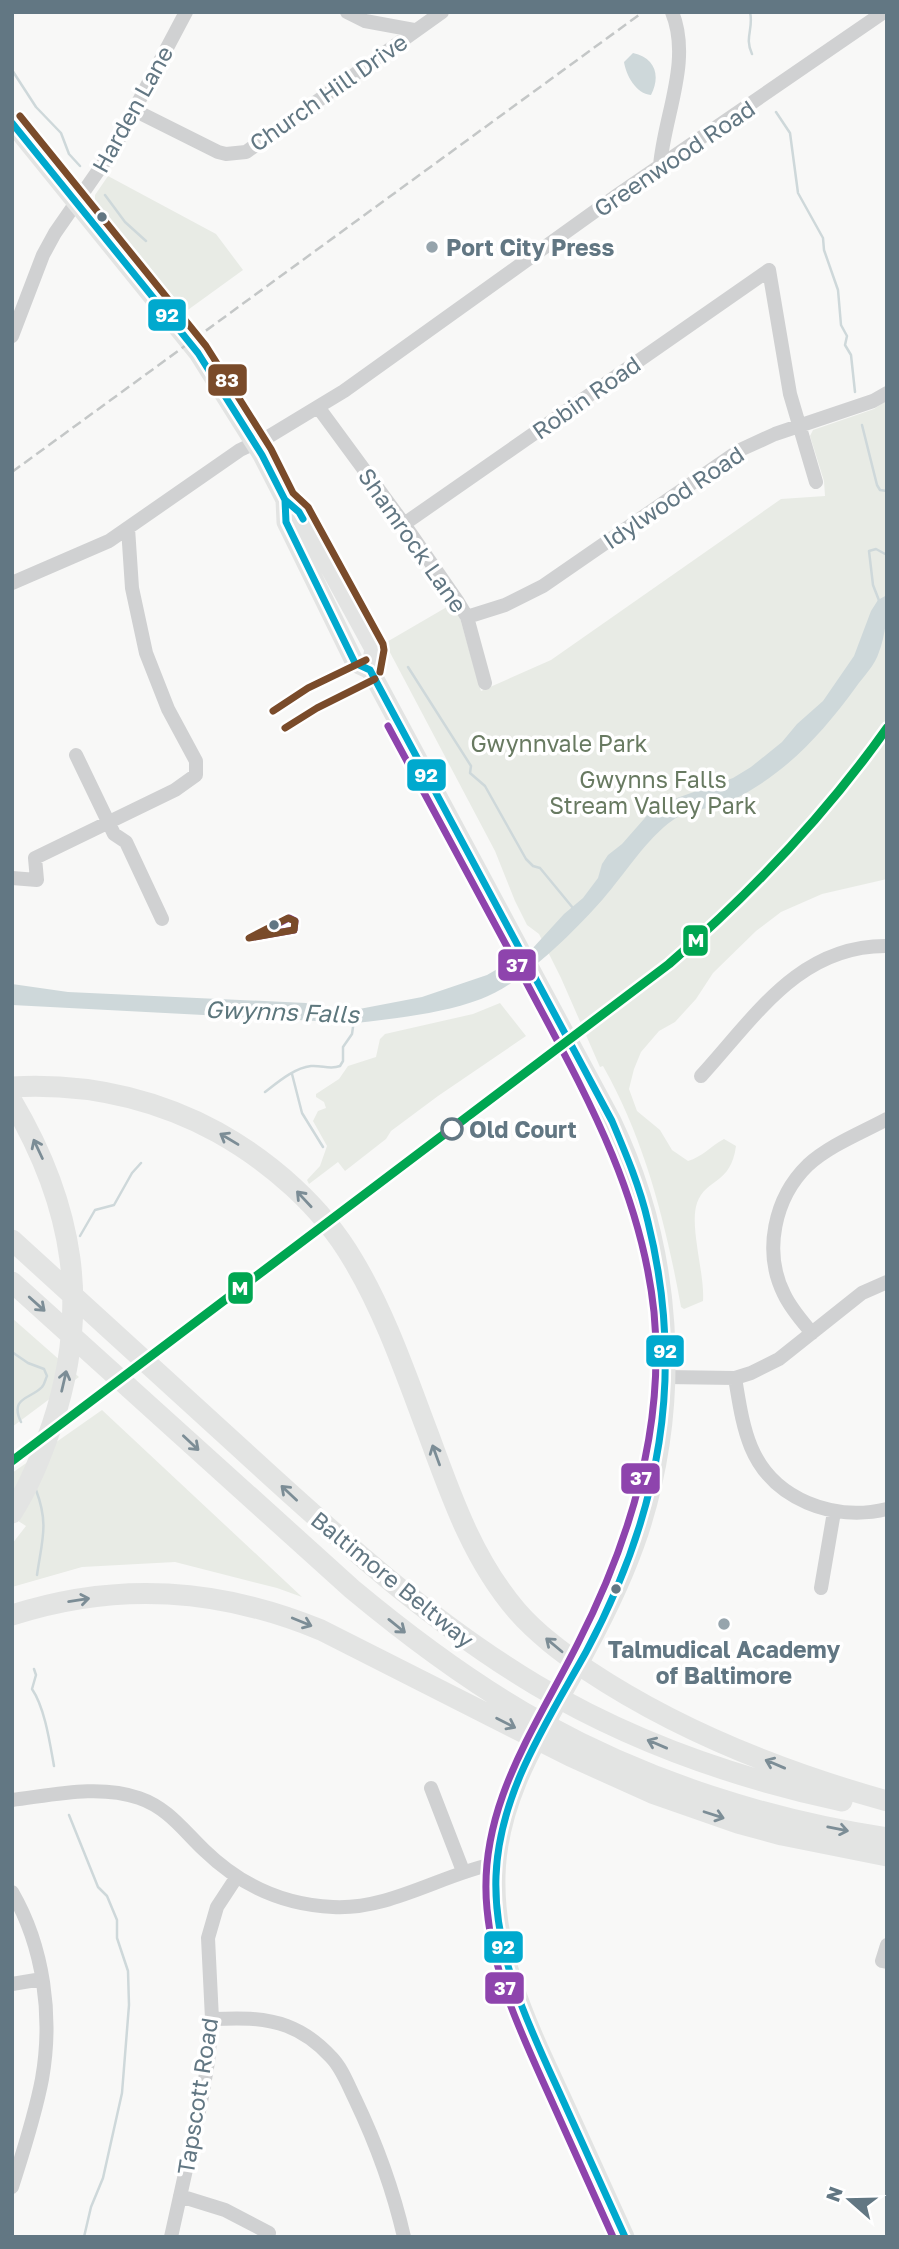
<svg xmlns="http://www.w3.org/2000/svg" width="899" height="2249" font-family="'Golos Text',sans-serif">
  <rect width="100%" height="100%" fill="#f8f8f7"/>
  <path fill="#e8ebe5" d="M108,176l108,58 27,36 -58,42 -45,-57 -45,-52v-8z
    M887,400v479l-65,15 -41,18 -25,19 -43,42 -17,26 -21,23 -16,9 -18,21 -7,17 -5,20 8,22 23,19 12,20 16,11c14,-4 23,-15 36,-22l12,7c-5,39 -30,32 -39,57 -8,23 8,71 6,98l-19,8 -3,-2c-15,-83 -36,-167 -78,-241l-3,1 -39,-89 -22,-44 -12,-9 -12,-24 -20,-50 -110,-208 67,-39 8,14 21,73 70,-31 230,-161 44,-3 -1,-15 -14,-45 3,-6 61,-21z
    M500,1003l26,33 -88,60 -47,35 -5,8 -41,32 -7,-9 -29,22 -2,-4 13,-14 7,-20 -14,-25 5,-10 8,-3 -2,-6 -8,-5v-3l23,-15 9,-13 28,-9 4,-18 5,-5 88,-20z
    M12,1318l67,59 -67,50z
    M102,1410l200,187 -25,-9 -102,-26 -93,5 -70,20v-43l14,-18 -14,-9v-44z"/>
  <path fill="#ced8da" d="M633,53c22,5 28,22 18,42 -15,-1 -25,-20 -27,-33z
    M887,595c0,19 -1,39 -8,57 -4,13 -15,24 -23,35 -35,48 -70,86 -123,113 -19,9 -44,9 -60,20 -26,18 -49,55 -70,79 -29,33 -81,85 -122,100 -40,15 -84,19 -125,24l-344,-18v-21l56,8 238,11c17,6 31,15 48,7l68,-13 65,-22 45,-26 32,-35 19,-16 15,-20 4,-14 6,-9 14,-11 29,-33 12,-8 70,-25 18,-11 31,-25 15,-18 26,-23 31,-45 17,-45 7,-11z"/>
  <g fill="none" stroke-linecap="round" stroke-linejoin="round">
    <path stroke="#ced8da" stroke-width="2.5" d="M750,12c4,17 -6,25 2,42
      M12,70l24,37 25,26 8,21 11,12
      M776,112l14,21 8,60 25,45 1,12 14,40 3,35 6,11 -2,9 6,10 4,37
      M105,195l20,27 21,19
      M862,425l15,60 3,5 7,1
      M880,603l-7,-18 -4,-34 7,-2 11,6
      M408,667l63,99 -1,7 15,13 41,73 7,7 7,2 33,40
      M292,1074l10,39 21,34
      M265,1092c13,-10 29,-24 46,-26 11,-1 19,4 29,0l3,-5v-14l9,-13 2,-14
      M80,1236l15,-26 19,-5 18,-32 9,-10
      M12,1352l16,11 16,6 3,7c-2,4 -2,8 -5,11 -11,12 -33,10 -21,35
      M36,1490c13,34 6,50 1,85
      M34,1669l2,6 -4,14c13,19 18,55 22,77
      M69,1815l29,72 9,9 10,24v18l11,33 1,34 -7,88 -19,85 -12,29 -7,30"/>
    <path stroke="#d0d1d2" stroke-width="14" d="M347,12l18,9 49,9
      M134,110l84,42 8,2 20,-2 196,-140
      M660,166c4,-50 32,-105 12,-154
      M12,336l31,-81 12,-22 59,-85 72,-136
      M318,407l86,117 54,78 9,15 18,66
      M404,524l365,-254 21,124 26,88
      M12,583l97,-42 131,-91 28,-13 76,-46 275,-197 265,-182
      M467,617l38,-12 38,-19 197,-136 35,-16 98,-33 14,-8
      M76,755l38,79 12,8 36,77
      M12,878l25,2 -2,-22 140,-68 21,-15v-14l-28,-52 -22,-56 -14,-65 -4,-60
      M701,1076c54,-59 98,-131 186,-130
      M812,1333c-10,-12 -21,-24 -28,-39 -21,-42 -10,-96 24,-129 22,-20 53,-32 79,-46
      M666,1377l69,1 16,-5 28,-14 83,-66 25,-11
      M735,1378c4,23 7,47 16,69 22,53 83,75 136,62
      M821,1588l13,-76
      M431,1788l32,83
      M12,1800c41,-5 87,-16 127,-2 29,10 44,32 65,52 36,35 79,55 129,57 57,3 109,-33 164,-44
      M12,1892c32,55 41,125 30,187 -7,37 -19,73 -30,108
      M887,1945l-5,16 5,1
      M12,1984l30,-5
      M212,2019c25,-1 51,-2 75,7 16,6 32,18 44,31 11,11 17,28 24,42 21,44 38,90 49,138
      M180,2196l45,14 44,23
      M171,2237l30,-135 7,-40 4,-43 -4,-81 9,-31 19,-29"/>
    <path stroke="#e3e4e3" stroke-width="19" d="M12,123l186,230 64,102 23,45 14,12 75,137 -4,21
      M285,500l1,22 69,141 15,7 242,451c61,127 71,278 27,412 -13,39 -31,77 -51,114 -38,73 -90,143 -92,229 -2,80 32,149 65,220 21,47 43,94 64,141"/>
    <path stroke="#e3e4e3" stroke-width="21" d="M12,1087c72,-4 142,11 205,45 54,30 105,75 136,128 32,53 53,115 75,173 23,63 45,127 89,178 20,23 46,42 70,59 90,60 196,102 300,131
      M12,1101c62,105 79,207 40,324 -11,31 -22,60 -40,88
      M12,1240c76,69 152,138 227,207 94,86 187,172 297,238 94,56 199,93 306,116
      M12,1282l340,307c60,50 123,97 192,135 105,58 225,96 343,114
      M12,1615c106,-34 207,-27 309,15l249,126 82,37 86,30 44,12 105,21"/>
    <path stroke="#c4c7c7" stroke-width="2.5" stroke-dasharray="10 5" stroke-linecap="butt" d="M12,472l631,-460"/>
    <defs>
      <path id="bus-1" d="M12,123l186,230 64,102 23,45 14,12 4,7
        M285,500l1,22 69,141 15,7 242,451c14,33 28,66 36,101 38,153 12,292 -62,430 -39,70 -87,141 -90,224 -3,78 33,150 65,220 21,47 43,94 64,141"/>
      <path id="bus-2" d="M388,726c45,84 90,168 136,252 57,108 117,210 130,334 11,116 -24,229 -76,331 -43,86 -101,165 -91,266 6,66 35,126 62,186 21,47 43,95 64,142
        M289,918l6,3 -1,9 -41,7z"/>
      <path id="bus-3" d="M20,116l186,230 65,103 22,44 15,14 75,137 1,6 -4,22
        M273,711l35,-23 58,-28
        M285,728l32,-20 58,-29
        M288,918l7,3 -1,9 -45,8z"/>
    </defs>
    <use href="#bus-1" stroke="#fff" stroke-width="12"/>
    <use href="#bus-2" stroke="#fff" stroke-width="12"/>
    <use href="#bus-3" stroke="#fff" stroke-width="12"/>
    <use href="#bus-1" stroke="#00a9ce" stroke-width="7"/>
    <use href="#bus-2" stroke="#8e44ad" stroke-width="7"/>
    <use href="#bus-3" stroke="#7a4b2a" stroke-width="7"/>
    <defs>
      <path id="metro-1" d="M12,1461l657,-497c82,-71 155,-147 218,-236"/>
    </defs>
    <use href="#metro-1" stroke="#fff" stroke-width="14"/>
    <use href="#metro-1" stroke="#00a651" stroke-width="9"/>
  </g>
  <defs><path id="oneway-shaft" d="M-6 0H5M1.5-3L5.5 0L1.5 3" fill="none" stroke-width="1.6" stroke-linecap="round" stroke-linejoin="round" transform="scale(1.75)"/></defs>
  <g stroke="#7c8d96">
    <use href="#oneway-shaft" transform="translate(229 1139) rotate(-149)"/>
    <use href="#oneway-shaft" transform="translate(38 1149) rotate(-115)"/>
    <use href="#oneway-shaft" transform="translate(304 1199) rotate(-133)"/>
    <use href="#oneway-shaft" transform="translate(37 1304) rotate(42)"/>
    <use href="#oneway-shaft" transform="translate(64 1381) rotate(-77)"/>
    <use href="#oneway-shaft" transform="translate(191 1443) rotate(43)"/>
    <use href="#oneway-shaft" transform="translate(436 1455) rotate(-110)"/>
    <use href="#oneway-shaft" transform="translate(289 1493) rotate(-137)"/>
    <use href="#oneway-shaft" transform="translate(79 1600) rotate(-9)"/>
    <use href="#oneway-shaft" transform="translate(302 1622) rotate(22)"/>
    <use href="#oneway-shaft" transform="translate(397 1626) rotate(39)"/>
    <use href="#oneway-shaft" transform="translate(554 1645) rotate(-140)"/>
    <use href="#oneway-shaft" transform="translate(506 1723) rotate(27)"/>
    <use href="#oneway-shaft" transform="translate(657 1744) rotate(-157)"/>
    <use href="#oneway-shaft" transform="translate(775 1764) rotate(-157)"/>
    <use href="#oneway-shaft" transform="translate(714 1815) rotate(18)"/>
    <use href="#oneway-shaft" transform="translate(838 1829) rotate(11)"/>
  </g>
  <g fill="#627783" stroke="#fff" stroke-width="2.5">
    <circle cx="102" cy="217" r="6"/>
    <circle cx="274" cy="925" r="6"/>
    <circle cx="616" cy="1589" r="6"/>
  </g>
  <g fill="#96a4ac" stroke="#fff" stroke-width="2.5">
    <circle cx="432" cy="247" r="7"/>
    <circle cx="724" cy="1624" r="7"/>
  </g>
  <circle fill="#fff" stroke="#627783" stroke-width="3.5" cx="452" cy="1129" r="10"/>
  <g text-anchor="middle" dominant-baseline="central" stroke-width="7" stroke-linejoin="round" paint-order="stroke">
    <g font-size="23" fill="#627783" stroke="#fff">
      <text transform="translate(328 92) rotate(-35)">Church Hill Drive</text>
      <text transform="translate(132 109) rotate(-61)">Harden Lane</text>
      <text transform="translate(674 158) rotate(-34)">Greenwood Road</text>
      <text transform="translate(586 397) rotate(-35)">Robin Road</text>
      <text transform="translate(673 497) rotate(-34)">Idylwood Road</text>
      <text transform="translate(413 540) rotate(55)">Shamrock Lane</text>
      <text transform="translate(393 1579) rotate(39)">Baltimore Beltway</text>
      <text transform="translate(197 2096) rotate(-81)">Tapscott Road</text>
    </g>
    <g font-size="23" font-weight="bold" fill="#627783" stroke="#fff" text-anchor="start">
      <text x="446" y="247">Port City Press</text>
      <text x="724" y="1649" text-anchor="middle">Talmudical Academy<tspan x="724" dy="26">of Baltimore</tspan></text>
    </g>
    <g font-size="23" fill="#687a61" stroke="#fff">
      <text x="559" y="743">Gwynnvale Park</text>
      <text x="653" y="779">Gwynns Falls<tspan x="653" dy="26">Stream Valley Park</tspan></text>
    </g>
    <g font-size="23" font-weight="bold" fill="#627783" stroke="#fff" text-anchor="start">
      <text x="469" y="1129">Old Court</text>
    </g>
    <g font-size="24" font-style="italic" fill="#5d777d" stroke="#fff">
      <text transform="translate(282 1011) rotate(2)">Gwynns Falls</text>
    </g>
  </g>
  <g stroke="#fff" stroke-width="2.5">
    <rect x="147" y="298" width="40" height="34" rx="7" fill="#00a9ce"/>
    <rect x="207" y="363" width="41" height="34" rx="7" fill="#7a4b2a"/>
    <rect x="406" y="758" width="41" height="34" rx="7" fill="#00a9ce"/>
    <rect x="682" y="924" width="27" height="33" rx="7" fill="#00a651"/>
    <rect x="497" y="948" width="40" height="34" rx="7" fill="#8e44ad"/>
    <rect x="227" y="1271" width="27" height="34" rx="7" fill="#00a651"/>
    <rect x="645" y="1334" width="40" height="34" rx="7" fill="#00a9ce"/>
    <rect x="620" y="1462" width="41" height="33" rx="7" fill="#8e44ad"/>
    <rect x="483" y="1930" width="41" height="34" rx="7" fill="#00a9ce"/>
    <rect x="484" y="1971" width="41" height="34" rx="7" fill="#8e44ad"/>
  </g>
  <g font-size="19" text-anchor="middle" font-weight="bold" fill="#fff">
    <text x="167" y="322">92</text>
    <text x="227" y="387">83</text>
    <text x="426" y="782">92</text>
    <text x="696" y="947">M</text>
    <text x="517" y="972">37</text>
    <text x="240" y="1295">M</text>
    <text x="665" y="1358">92</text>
    <text x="641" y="1485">37</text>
    <text x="503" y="1954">92</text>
    <text x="505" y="1995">37</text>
  </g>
  <rect width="899" height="2249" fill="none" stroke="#627783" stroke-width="28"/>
  <g transform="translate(850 2200) rotate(290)" stroke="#ffffff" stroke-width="5" paint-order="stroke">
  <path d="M0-5L12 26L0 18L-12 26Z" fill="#627783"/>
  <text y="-10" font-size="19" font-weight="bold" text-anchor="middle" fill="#627783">N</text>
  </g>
</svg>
